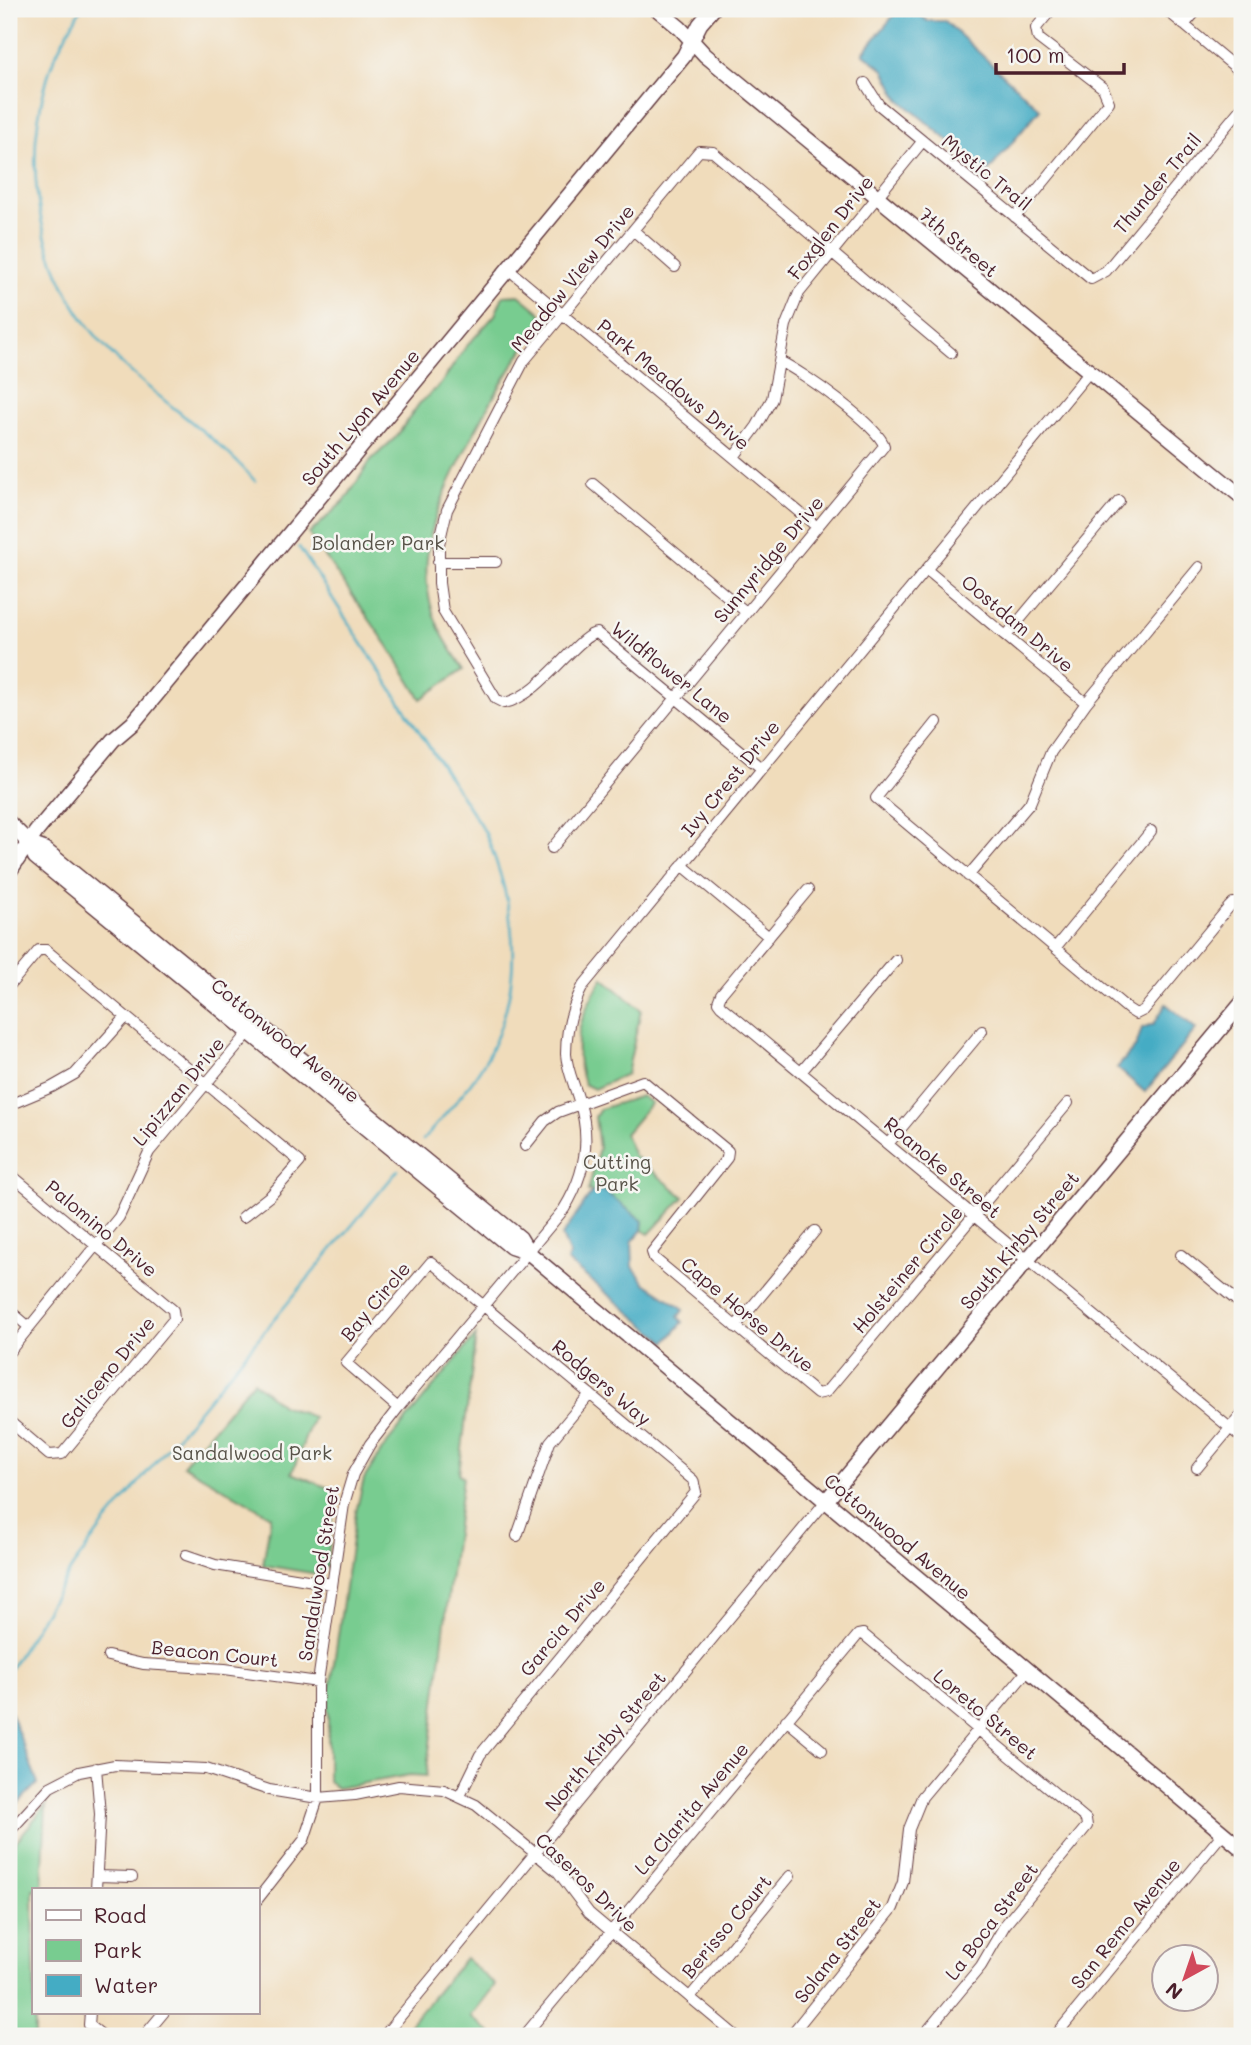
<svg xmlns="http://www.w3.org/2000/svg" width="1251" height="2045" font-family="Mali,sans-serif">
  <rect width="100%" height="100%" fill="#f6f6f2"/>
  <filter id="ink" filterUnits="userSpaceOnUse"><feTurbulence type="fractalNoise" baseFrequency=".0143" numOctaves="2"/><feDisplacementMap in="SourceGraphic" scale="14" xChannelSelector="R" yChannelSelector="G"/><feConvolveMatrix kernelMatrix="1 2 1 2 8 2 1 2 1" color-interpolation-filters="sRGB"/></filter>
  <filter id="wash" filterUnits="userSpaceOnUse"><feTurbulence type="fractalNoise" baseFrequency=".00686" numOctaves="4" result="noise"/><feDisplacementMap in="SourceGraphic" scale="28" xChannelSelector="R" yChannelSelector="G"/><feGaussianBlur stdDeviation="1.57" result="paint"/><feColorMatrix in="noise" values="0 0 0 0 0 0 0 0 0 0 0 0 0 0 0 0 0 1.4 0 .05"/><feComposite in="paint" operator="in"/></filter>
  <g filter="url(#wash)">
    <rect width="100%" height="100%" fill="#f0dcbb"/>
    <path fill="#78cc90" stroke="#61765e" stroke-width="2" d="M519,295l22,18 2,10c-30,37 -51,76 -73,118 -30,59 -62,119 -31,187 7,15 16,28 25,41l-43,30 -33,-53 -79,-112 37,-35 25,-39 25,-23 23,-33 21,-19 25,-37 30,-33 8,-19z
      M603,978l38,32 -14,64 -33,15 -10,-5c-14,-42 -4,-70 19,-106z
      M641,1096l10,7 -26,31 9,22 50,41 -35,37 -7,-4 1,-9 -47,-30h-8l11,-43 -4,-31 5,-8z
      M476,1335l-17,139 4,3 -37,299 -16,-1 -73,13 -9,-7v-77l28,-192 8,-33 20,-32z
      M253,1381l28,24 32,12 -21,56 44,18 -9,75 -10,8 -54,-9 8,-49 -88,-51z
      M46,1805l-4,84h-9l2,147h-26v-116l5,-11 -5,-6v-53z
      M465,1958l30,27 -24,31 23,20h-94z"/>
    <path fill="#44acc4" stroke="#476678" stroke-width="2" d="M899,9h14l14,12h18l95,88 -53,64 -88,-74 -15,-29 -21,-17z
      M1166,1004l30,25 -51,63 -28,-24 19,-22 6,-18 12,-4z
      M603,1190l40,31 -1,9 -10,12 1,25 12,16 39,26 -6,8 5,5 -17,20 -99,-81 3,-6 -8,-19 30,-44z
      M9,1709l29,74 -22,22 -7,-7z"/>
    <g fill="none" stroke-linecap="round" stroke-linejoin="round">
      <path stroke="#44acc4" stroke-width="2.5" d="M81,9c-12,21 -26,43 -33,67 -29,97 -8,203 63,277 45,47 102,79 144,128
        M299,547l186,285c30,72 41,144 6,218 -16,33 -44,62 -68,90
        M9,1671l63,-103 29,-40 297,-358"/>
    </g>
  </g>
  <g filter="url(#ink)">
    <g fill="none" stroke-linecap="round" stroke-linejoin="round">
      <defs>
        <path id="street" d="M1165,9l77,64
          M1184,25l14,-16
          M865,83l14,22 212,174 15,-8 136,-164
          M1015,217l94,-115 -6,-14 -65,-50 -2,-10 16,-19
          M633,230l42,37
          M508,269l309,258
          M734,457l23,-31 15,-27 14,-74 13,-32 123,-151
          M593,484l153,128
          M438,562h58
          M927,570l159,133
          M1006,636l113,-135
          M937,722l-61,76 252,211 8,5 8,-4 85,-103 4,-4 9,1
          M761,768l-164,-135c-18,0 -57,64 -93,70l-8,-4 -53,-88 -4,-28v-39l8,-34 77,-149 175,-210 14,1 238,201
          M552,848l332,-402c-4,-19 -83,-75 -103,-84
          M682,865l87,72
          M968,876l62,-73 21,-51 35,-49 113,-136
          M808,890l-87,104 -3,8 3,4 521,432
          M1055,948l96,-117
          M9,986l30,-36h7l254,212 -29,33 -28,22
          M801,1072l95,-112
          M9,1105l43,-18 23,-13 51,-57
          M888,1144l94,-113
          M525,1146l20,-25 13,-9 85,-31 85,70 -1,7 -75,94 2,6 163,136 9,-2 242,-289
          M9,1173l164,137 1,9 -112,135 -13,1 -40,-34
          M1181,1255l61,50
          M9,1310l20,17
          M735,1327l80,-96
          M9,1352l110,-135 30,-65 102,-122
          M398,1408l-52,-45 85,-101 262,218 3,12 -216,263 -20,41
          M1197,1468l45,-54
          M517,1536l33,-94 40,-48
          M186,1555l29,10 117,19
          M108,1656l35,8 82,5 93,13
          M786,1720l36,30
          M9,1832l41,-45 29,-15 36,-7 91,4 63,21 49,8 37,-3 44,-9 45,4 32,15 82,67 31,41 147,123
          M97,1876l35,1
          M96,1889l4,-75 -4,-46
          M257,1900l47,-60 14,-42v-116l26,-178 9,-30 17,-30 28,-36 166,-199c21,-34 28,-69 15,-108 -4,-15 -12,-31 -13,-47 0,-25 6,-47 17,-68l507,-615
          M690,1997l100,-121
          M90,2012l-1,13 14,11
          M144,2036l20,-24
          M384,2036l442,-535
          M524,2036l334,-401 5,-1 223,185 1,7 -82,99 -24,41 -58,70
          M790,2036l103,-128 10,-26 6,-53 13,-32 106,-127
          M1055,2036l168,-203"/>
        <path id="secondary" d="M657,9l23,19 25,27 537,442
          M9,823l21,21 5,13 476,390 18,6
          M30,844l14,5 476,389 9,15 713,596
          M9,872l27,-40 77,-92 20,-17 551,-667 16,-32 13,-15
          M826,1501l416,-498"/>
      </defs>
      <use href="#street" stroke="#633b41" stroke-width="12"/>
      <use href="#secondary" stroke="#633b41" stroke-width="17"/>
      <use href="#street" stroke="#fff" stroke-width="10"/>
      <use href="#secondary" stroke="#fff" stroke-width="14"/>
    </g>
  </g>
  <g text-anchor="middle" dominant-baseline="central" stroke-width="5" stroke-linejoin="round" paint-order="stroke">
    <g font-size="19" fill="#4a1f2b" stroke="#f6f6f2">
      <text transform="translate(987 172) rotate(39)">Mystic Trail</text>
      <text transform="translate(1157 183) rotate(-50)">Thunder Trail</text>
      <text transform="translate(830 227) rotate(-52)">Foxglen Drive</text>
      <text transform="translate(959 242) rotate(40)">7th Street</text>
      <text transform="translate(572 278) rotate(-51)">Meadow View Drive</text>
      <text transform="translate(674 384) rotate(40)">Park Meadows Drive</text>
      <text transform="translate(360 417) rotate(-50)">South Lyon Avenue</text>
      <text transform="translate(768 559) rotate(-50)">Sunnyridge Drive</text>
      <text transform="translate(1018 623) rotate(40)">Oostdam Drive</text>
      <text transform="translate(672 672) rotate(39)">Wildflower Lane</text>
      <text transform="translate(730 778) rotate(-51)">Ivy Crest Drive</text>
      <text transform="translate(286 1040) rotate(39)">Cottonwood Avenue</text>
      <text transform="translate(178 1091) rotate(-51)">Lipizzan Drive</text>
      <text transform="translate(943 1167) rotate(40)">Roanoke Street</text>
      <text transform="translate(102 1228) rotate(40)">Palomino Drive</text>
      <text transform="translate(1019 1240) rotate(-50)">South Kirby Street</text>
      <text transform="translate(907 1269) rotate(-50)">Holsteiner Circle</text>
      <text transform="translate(375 1301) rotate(-50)">Bay Circle</text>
      <text transform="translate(748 1314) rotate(40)">Cape Horse Drive</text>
      <text transform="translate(107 1372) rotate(-51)">Galiceno Drive</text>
      <text transform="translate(602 1382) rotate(40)">Rodgers Way</text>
      <text transform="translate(898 1536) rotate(40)">Cottonwood Avenue</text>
      <text transform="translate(318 1573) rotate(-81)">Sandalwood Street</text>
      <text transform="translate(562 1627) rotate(-50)">Garcia Drive</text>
      <text transform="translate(215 1653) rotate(6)">Beacon Court</text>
      <text transform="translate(986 1714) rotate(40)">Loreto Street</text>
      <text transform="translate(605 1741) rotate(-50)">North Kirby Street</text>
      <text transform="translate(691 1808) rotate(-50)">La Clarita Avenue</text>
      <text transform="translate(587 1882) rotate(44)">Caseros Drive</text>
      <text transform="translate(991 1921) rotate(-53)">La Boca Street</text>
      <text transform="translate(1125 1923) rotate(-51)">San Remo Avenue</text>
      <text transform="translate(726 1926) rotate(-50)">Berisso Court</text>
      <text transform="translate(837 1950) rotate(-52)">Solana Street</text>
    </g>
    <g font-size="19" fill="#585349" stroke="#f6f6f2">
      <text x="378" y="542">Bolander Park</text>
      <text x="617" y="1161">Cutting<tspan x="617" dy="22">Park</tspan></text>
      <text x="252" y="1452">Sandalwood Park</text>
    </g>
  </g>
  <rect width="1251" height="2045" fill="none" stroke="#f6f6f2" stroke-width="35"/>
  <rect x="32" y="1888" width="228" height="126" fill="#f6f6f2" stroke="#b1a0a2" stroke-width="2"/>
  <rect x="46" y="1910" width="35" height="10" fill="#ffffff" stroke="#b1a0a2" stroke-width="2"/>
  <text x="94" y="1923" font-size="21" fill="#4a1f2b">Road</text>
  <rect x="46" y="1940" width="35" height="21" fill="#78cc90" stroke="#b1a0a2" stroke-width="2"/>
  <text x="94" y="1958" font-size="21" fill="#4a1f2b">Park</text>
  <rect x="46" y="1975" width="35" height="21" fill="#44acc4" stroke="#b1a0a2" stroke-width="2"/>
  <text x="94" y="1993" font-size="21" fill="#4a1f2b">Water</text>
  <g transform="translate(1185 1978) rotate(220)"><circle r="33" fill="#f6f6f2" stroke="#b1a0a2" stroke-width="2"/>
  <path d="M0-5L12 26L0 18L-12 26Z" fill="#d1495b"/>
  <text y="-10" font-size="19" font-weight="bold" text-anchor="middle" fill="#4a1f2b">N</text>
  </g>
  <path d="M996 63v10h128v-10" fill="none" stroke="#4a1f2b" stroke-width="3.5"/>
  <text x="1006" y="63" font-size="21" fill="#4a1f2b" stroke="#f6f6f2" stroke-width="5" paint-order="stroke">100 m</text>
</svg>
